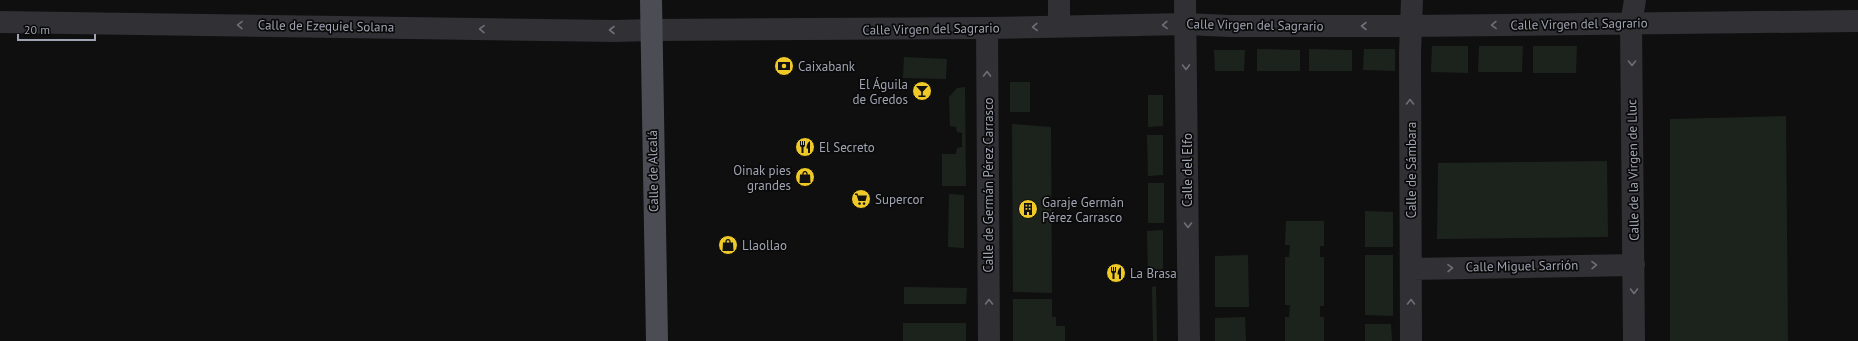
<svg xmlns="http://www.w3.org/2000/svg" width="1858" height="341" font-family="'PT Sans',sans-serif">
  <rect width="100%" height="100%" fill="#0f0f10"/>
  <path fill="#1c231d" d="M1432,46h36v27l-37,-1z
    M1479,46h44l-1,26h-44z
    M1533,46h44l-1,27h-43z
    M1257,49l43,1v21h-43z
    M1309,49l43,1v21h-43z
    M1364,49h31v22l-32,-1z
    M1214,50h31l-1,21h-29z
    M904,57l43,2 -1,20 -43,-1z
    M1010,82h20v30h-20z
    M965,87l1,99h-24v-32h14l1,-6 5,-1v-14l-5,-1 -1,-5 -6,-1 -1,-29 8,-9z
    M1148,95h15v31l-15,1z
    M1786,116l2,225h-118v-222z
    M1012,124l39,3 1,166 -39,-1z
    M1147,135h16v40l-15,1z
    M1607,161l1,76 -171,2 1,-76z
    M1148,183h16v40h-16z
    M949,194l15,1v53l-16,-1z
    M1365,211l28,1v35h-28z
    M1286,221h38v25h-4v11h4v49h-4v11h4v24h-39v-24h4l1,-12h-5v-48h4l1,-12h-5z
    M1163,230v46h-15l-1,-45z
    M1248,255l1,52h-34v-51z
    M1365,255h28v61l-28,-1z
    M1156,286l1,55h-4l-1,-54z
    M904,287l63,1 -1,16h-62z
    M1013,299h39v18h4v9h9v15h-52z
    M1245,317l1,24h-31v-23z
    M903,323h63v18h-63z
    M1365,324h26l1,17h-27z"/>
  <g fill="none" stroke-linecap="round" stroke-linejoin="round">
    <path stroke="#303035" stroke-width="22" d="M1059,0v26
      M1185,0l4,341
      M0,22l615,9 36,-1
      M1631,24l3,317
      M987,28l2,313
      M1411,269l223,-4
      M1411,341l-1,-288 2,-53"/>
    <path stroke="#303035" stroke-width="22" d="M1631,24l4,-24
      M651,30l336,-2 199,-4 43,2h182l447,-5"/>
    <path stroke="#4c4d54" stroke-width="22" d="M651,0l6,341"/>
  </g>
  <defs><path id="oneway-chevron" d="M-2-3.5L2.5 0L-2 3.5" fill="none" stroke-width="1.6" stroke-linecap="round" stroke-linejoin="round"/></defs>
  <g stroke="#6e6f79">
    <use href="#oneway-chevron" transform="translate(240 25) rotate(-179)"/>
    <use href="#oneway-chevron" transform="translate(1165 25) rotate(178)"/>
    <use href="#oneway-chevron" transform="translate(1494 25) rotate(179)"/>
    <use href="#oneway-chevron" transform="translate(1364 26) rotate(180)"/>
    <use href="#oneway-chevron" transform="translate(1035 27) rotate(178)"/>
    <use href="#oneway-chevron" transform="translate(482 29) rotate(-179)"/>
    <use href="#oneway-chevron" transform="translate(612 30) rotate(-180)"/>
    <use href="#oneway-chevron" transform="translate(1632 63) rotate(90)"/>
    <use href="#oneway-chevron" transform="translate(1186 67) rotate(89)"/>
    <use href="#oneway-chevron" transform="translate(987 74) rotate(-90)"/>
    <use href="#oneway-chevron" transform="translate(1410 102) rotate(-90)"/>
    <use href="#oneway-chevron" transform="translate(1188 225) rotate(90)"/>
    <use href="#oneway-chevron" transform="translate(1594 265) rotate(-1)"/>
    <use href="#oneway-chevron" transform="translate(1450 268) rotate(-1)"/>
    <use href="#oneway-chevron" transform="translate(1634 291) rotate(90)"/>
    <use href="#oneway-chevron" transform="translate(989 302) rotate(-90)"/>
    <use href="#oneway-chevron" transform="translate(1411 302) rotate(-90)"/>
  </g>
  <defs>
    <symbol id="bank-disc" viewBox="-11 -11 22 22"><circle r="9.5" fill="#efc928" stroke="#0a0a0b"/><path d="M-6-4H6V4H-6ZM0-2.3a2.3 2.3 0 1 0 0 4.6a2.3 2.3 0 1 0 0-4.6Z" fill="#111"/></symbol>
    <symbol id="bar-disc" viewBox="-11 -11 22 22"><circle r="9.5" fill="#efc928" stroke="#0a0a0b"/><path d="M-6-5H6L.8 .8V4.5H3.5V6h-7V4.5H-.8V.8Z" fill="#111"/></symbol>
    <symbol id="restaurant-disc" viewBox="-11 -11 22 22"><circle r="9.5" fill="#efc928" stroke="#0a0a0b"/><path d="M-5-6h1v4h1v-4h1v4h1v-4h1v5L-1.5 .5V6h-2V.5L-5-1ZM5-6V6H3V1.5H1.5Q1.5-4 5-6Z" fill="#111"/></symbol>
    <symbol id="shop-disc" viewBox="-11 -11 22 22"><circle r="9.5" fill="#efc928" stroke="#0a0a0b"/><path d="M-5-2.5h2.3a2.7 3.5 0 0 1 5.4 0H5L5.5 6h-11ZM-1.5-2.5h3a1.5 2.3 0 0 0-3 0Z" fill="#111"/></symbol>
    <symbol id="supermarket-disc" viewBox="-11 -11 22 22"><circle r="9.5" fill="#efc928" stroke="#0a0a0b"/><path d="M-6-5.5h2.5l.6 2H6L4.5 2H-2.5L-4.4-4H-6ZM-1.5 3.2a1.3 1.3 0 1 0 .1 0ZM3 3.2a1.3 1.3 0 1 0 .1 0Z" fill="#111"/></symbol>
    <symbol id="building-disc" viewBox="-11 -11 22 22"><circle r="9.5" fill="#efc928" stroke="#0a0a0b"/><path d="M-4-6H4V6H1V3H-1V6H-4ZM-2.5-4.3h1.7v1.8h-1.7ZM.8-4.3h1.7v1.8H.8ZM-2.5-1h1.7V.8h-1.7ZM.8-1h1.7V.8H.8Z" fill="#111"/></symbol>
  </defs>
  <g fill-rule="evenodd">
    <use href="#bank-disc" x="773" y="55" width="22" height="22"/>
    <use href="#bar-disc" x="911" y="80" width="22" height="22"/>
    <use href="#restaurant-disc" x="794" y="136" width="22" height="22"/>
    <use href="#shop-disc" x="794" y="166" width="22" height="22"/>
    <use href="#supermarket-disc" x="850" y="188" width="22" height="22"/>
    <use href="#building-disc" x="1017" y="198" width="22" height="22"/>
    <use href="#shop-disc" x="717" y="234" width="22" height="22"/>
    <use href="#restaurant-disc" x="1105" y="262" width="22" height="22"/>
  </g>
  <g text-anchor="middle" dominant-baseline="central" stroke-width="3.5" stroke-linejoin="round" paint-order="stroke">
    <g font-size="13" fill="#a0a3b1" stroke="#0a0a0b">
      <text transform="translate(1579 24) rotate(-1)">Calle Virgen del Sagrario</text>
      <text transform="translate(1255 25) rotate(1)">Calle Virgen del Sagrario</text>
      <text transform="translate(326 26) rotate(1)">Calle de Ezequiel Solana</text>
      <text transform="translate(931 29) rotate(-1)">Calle Virgen del Sagrario</text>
      <text transform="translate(1187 170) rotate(-90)">Calle del Elfo</text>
      <text transform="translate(1411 170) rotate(-90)">Calle de Sámbara</text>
      <text transform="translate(1633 170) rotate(-91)">Calle de la Virgen de Lluc</text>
      <text transform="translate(653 171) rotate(-91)">Calle de Alcalá</text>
      <text transform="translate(988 185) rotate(-90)">Calle de Germán Pérez Carrasco</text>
      <text transform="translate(1522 266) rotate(-1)">Calle Miguel Sarrión</text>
    </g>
    <g font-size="13" fill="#a0a3b1" stroke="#0a0a0b" text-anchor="start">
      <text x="798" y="66">Caixabank</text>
      <text x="908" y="84" text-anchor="end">El Águila<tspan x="908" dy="15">de Gredos</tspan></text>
      <text x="819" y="147">El Secreto</text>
      <text x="791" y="170" text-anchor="end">Oinak pies<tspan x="791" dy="15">grandes</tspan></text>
      <text x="875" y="199">Supercor</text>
      <text x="1042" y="202">Garaje Germán<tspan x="1042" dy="15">Pérez Carrasco</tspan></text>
      <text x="742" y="245">Llaollao</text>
      <text x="1130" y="273">La Brasa</text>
    </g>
  </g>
  <path d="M18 34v6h77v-6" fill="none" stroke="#a0a3b1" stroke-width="2"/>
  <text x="24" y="34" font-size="12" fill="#a0a3b1" stroke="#0a0a0b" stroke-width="3" paint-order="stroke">20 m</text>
</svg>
